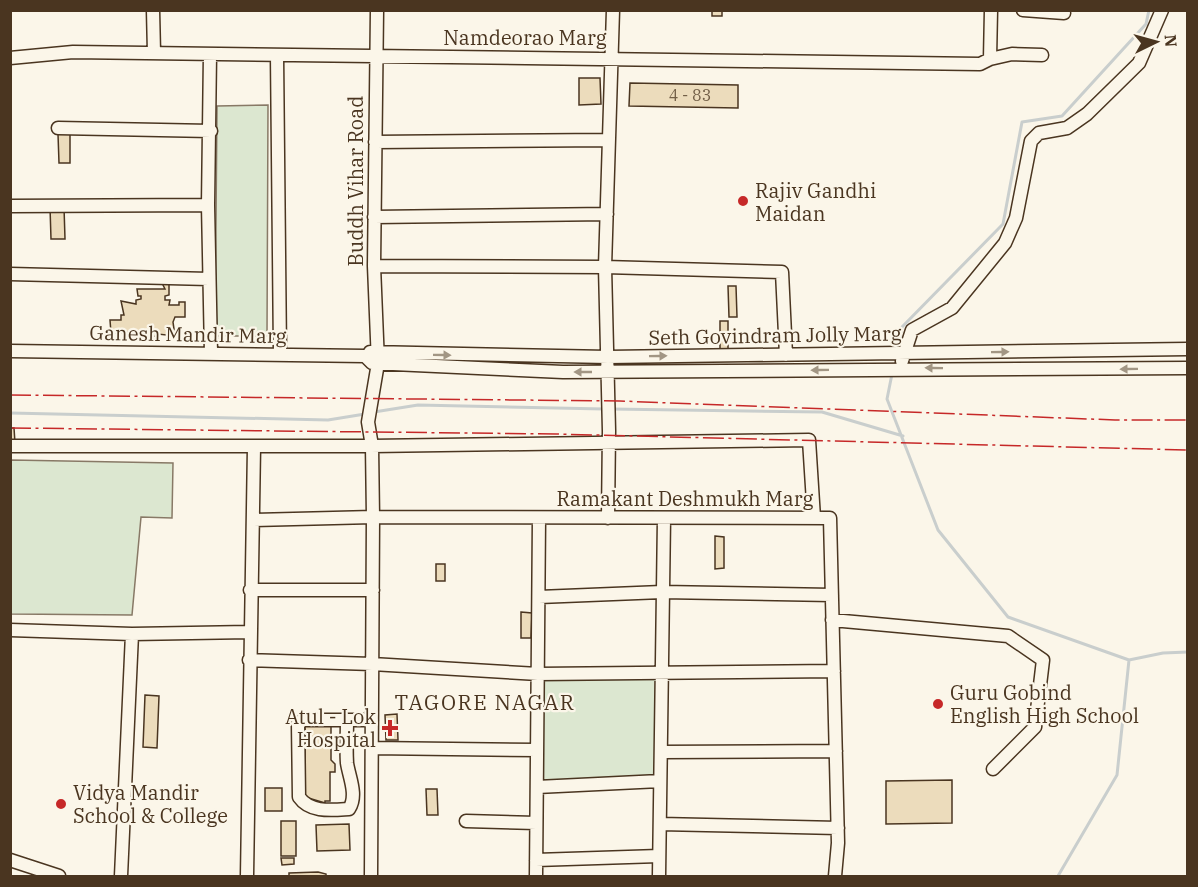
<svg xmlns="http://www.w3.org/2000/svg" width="1198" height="887" font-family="'IBM Plex Serif',serif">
  <rect width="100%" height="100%" fill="#fbf6e9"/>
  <path fill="#dce7d0" stroke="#887966" stroke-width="1.5" d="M268,105l-1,231h-52l2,-230z
    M11,460l162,3 -1,55 -31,-1 -9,98 -121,-1z
    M662,671l-2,110 -123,6 1,-113z"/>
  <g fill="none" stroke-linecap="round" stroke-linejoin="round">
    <path stroke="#c9cecd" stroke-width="3" d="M897,350l5,-23 101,-103 19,-102 40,-6 84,-92 3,-14
      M892,374l-5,25 51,131 70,87 121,43
      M611,409l211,3 81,24
      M374,412l44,-7 186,4
      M10,413l318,7 37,-6
      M1058,876l59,-101 12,-115 34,-7 25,-1"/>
  </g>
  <path fill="#ecdcbc" stroke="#4a3520" stroke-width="1.5" d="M712,10h10v6h-10z
    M579,78h21l1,26 -22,1z
    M630,83l108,2v23l-109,-2z
    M58,134h12v29h-11z
    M50,207h14l1,32h-14z
    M161,281h8v14l-4,1v4h5l-1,5h10v-3h6v15h-10l-2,5 2,14 -17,-2v2l-20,1v-5l-27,1 -1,-13h11v-5h3l-3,-14 15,3v-4l5,-1v-3h-3l-1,-7h28z
    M728,286h8l1,31h-8z
    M720,321h8v29h-8z
    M10,428h4l1,15h-5z
    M715,536l9,1v31l-9,1z
    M436,564h9v17h-9z
    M521,612l11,1 -1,25h-10z
    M145,695l14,1 -2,52 -14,-1z
    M397,714l1,26h-12l-1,-25z
    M305,723h26v37l4,4v8h-5v29h-5v2l-20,-6z
    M952,780v43l-66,1v-43z
    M265,788h17v23h-17z
    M426,789h11l1,26h-11z
    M281,821h15v35h-15z
    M349,824l1,26 -33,1 -1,-26z
    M281,858h13v6l-12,1z
    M318,872l8,2v2h-37v-3z"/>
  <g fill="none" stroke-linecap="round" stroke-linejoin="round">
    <defs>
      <path id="minor" d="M153,10l1,43
        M1023,10l41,3
        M210,54l-2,151 3,148
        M277,55l3,299
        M10,58l63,-6 907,12 10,-5 1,-49
        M990,59l22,-5 30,1
        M58,128l153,3
        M375,142l234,-2
        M10,206l198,-1
        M374,217l233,-3
        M374,266l231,1 177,5 4,83
        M10,274l199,5
        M10,351l355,5
        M370,352l238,5 580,-8
        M365,356l7,7 191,9 625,-4
        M902,361l10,-31 40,-22 53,-65 11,-25 15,-77 8,-8 28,-5 20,-14 52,-51 23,-53
        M10,446h362l437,-6 5,78
        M608,518l1,-87 -4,-164 8,-257
        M253,520l120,-3 457,1 8,325 -3,33
        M250,590h123
        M539,597l123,-5 170,3
        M832,620l176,16 35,24 -8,67 -42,42
        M10,630l122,4 117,-2
        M249,660l123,4 166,10 296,-3
        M303,720h44c0,14 -1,29 0,43 2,14 11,32 2,46 -17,1 -39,4 -50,-12l-1,-73z
        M347,720h25
        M372,748l165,2
        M661,752l175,-1
        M537,787l123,-6
        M466,821l70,2
        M660,824l178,4
        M10,860l49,16
        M536,860l123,-4
        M121,876l11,-242
        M247,876l7,-429
        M371,876l2,-359 -1,-71 -4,-24 10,-59 -4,-97 3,-256
        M536,876l3,-358
        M659,876l5,-358"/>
    </defs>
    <use href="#minor" stroke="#4a3520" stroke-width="15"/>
    <use href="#minor" stroke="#fbf6e9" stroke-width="12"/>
    <path stroke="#c62828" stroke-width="1.5" stroke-dasharray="21 4.5 3 4.5" stroke-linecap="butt" d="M10,395l610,6 495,19h73
      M10,428l546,6 632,16"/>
  </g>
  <defs><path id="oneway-solid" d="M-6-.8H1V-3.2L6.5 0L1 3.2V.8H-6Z" transform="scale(1.5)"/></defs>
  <g fill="#a29684">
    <use href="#oneway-solid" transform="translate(1000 352) rotate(-1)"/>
    <use href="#oneway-solid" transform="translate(442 355) rotate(1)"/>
    <use href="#oneway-solid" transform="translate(658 356) rotate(-1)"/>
    <use href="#oneway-solid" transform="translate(934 368) rotate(-179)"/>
    <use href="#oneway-solid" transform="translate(1129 369) rotate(179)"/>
    <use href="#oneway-solid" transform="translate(820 370) rotate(179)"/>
    <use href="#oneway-solid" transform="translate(583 372) rotate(180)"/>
  </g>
  <g fill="#c62828" stroke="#fbf6e9" stroke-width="2">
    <circle cx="743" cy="201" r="6"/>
    <circle cx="938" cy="704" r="6"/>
    <path d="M387 719h6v6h6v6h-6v6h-6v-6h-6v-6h6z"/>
    <circle cx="61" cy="804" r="6"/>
  </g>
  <g text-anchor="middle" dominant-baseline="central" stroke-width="4.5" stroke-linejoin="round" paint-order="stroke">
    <g font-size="16" fill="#725f47">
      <text x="690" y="95">4 - 83</text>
    </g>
    <g font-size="20" fill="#4a3520" stroke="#fbf6e9">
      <text x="525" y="37">Namdeorao Marg</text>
      <text transform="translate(355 181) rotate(-90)">Buddh Vihar Road</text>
      <text transform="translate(188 334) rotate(1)">Ganesh Mandir Marg</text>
      <text transform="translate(775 335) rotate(-1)">Seth Govindram Jolly Marg</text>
      <text x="685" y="498">Ramakant Deshmukh Marg</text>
    </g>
    <g font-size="20" fill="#4a3520" stroke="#fbf6e9" text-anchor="start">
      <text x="755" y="190">Rajiv Gandhi<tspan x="755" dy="23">Maidan</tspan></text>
      <text x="950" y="692">Guru Gobind<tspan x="950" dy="23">English High School</tspan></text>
      <text x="376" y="716" text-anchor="end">Atul - Lok<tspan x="376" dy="23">Hospital</tspan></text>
      <text x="73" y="792">Vidya Mandir<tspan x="73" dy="23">School &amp; College</tspan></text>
    </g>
    <g font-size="21" letter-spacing="1.5" fill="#4a3520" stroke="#fbf6e9">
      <text x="485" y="702">TAGORE NAGAR</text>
    </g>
  </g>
  <rect width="1198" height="887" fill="none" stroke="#4a3520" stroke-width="24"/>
  <g transform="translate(1156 42) rotate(85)" stroke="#fbf6e9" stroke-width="4.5" paint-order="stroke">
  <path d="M0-4.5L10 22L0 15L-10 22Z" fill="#4a3520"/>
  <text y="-9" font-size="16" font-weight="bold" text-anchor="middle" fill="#4a3520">N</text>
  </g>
</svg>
